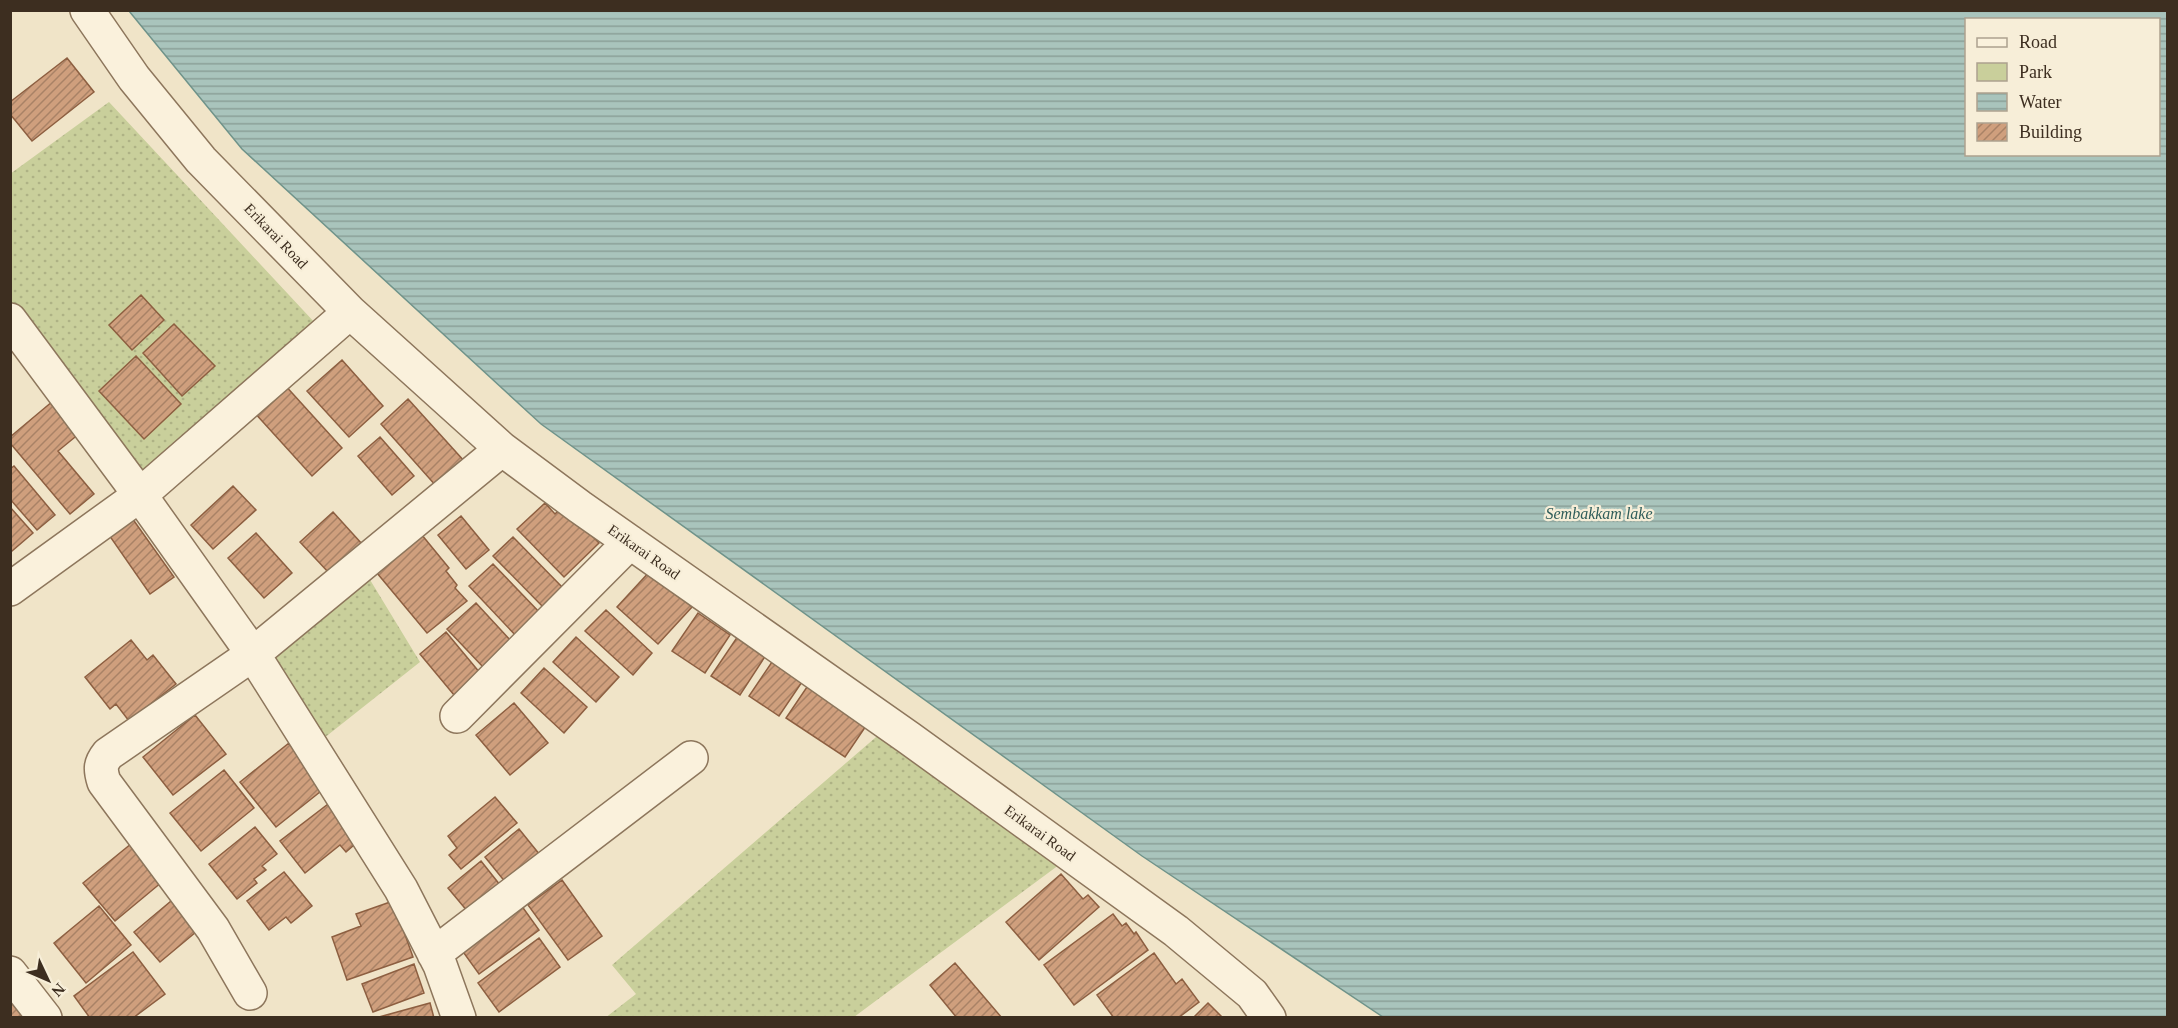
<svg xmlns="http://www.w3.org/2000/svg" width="2178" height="1028" font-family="Georgia,serif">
  <defs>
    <pattern id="green-dots" width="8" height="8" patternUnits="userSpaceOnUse" patternTransform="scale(1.5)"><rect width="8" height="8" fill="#c9cf9b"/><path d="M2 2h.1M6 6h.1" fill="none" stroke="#aeb285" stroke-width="1.8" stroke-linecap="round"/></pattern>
    <pattern id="water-rules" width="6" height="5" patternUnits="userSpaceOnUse" patternTransform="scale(1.5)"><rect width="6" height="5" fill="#a9c4bc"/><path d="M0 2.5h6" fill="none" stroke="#8ba098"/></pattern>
    <pattern id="building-hatch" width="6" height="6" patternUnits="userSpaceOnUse" patternTransform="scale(1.5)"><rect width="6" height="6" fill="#cf9f7d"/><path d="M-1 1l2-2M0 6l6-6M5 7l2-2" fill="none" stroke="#a98266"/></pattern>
  </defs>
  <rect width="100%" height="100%" fill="#f0e4c8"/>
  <path fill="url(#green-dots)" d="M109,102l207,222 -176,171 -129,-194 -1,-127z
    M361,565l59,97 -101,80 -60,-79z
    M890,725l181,131 -217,161 -249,1 31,-24 -24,-29z"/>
  <path fill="url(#water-rules)" stroke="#6f938a" stroke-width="1.5" fill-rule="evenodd" d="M129,11h2038v1006h-784l-241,-161 -601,-432 -299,-275zM1966,20h192v134h-192z"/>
  <path fill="url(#building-hatch)" stroke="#8d5f41" stroke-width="1.5" d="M67,58l27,34 -62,49 -22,-27v-12z
    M141,295l23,25 -32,30 -23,-25z
    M174,324l41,42 -33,30 -39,-43z
    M136,356l45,48 -37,35 -45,-48z
    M342,360l41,46 -34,31 -42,-46z
    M283,383l59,65 -30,28 -59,-65z
    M408,399l57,63 -28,25 -56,-63z
    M53,401l27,32 -22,18 36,43 -24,20 -60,-71v-6z
    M380,437l34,39 -22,19 -34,-39z
    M14,466l41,49 -18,15 -27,-31v-30z
    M233,486l23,24 -43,39 -22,-24z
    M545,503l10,11 8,-8 36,37 -35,34 -47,-48z
    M10,507l23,26 -21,18 -2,-2z
    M333,512l29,32 -33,29 -29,-31z
    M461,516l28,34 -23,19 -28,-34z
    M132,518l42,59 -24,17 -41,-59z
    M417,529l32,39 -3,3 11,14 -2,3 12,13 -40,32 -55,-66z
    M256,533l36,40 -28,25 -36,-40z
    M513,537l51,52 -20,19 -51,-52z
    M493,564l49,51 -24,23 -49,-52z
    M651,570l41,37 -34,37 -41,-37z
    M476,603l35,38 -28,26 -36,-38z
    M606,610l46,43 -19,22 -48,-44z
    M698,613l32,22 -25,38 -33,-22z
    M446,632l34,41 -26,22 -34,-41z
    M738,636l28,19 -26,40 -29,-19z
    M576,637l43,40 -23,25 -43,-40z
    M131,640l16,20 6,-5 23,29 -47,37 -13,-17 -6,5 -25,-32z
    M774,659l30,20 -25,37 -30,-20z
    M544,668l43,39 -23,26 -43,-40z
    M809,684l59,39 -23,34 -59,-39z
    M514,703l34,40 -38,32 -34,-40z
    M195,715l31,39 -53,41 -30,-38z
    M289,743l36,45 -49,39 -36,-45z
    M224,770l30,38 -53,43 -31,-38z
    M495,797l22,26 -56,46 -12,-14 8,-7 -9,-12z
    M332,801l29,38 -15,13 -6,-7 -35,28 -25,-32z
    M255,827l22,27 -15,12 4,4 -12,9 3,4 -20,16 -28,-35z
    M519,829l21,26 -34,28 -21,-26z
    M137,839l31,38 -53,44 -32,-38z
    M481,861l19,24 -32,27 -20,-24z
    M284,872l28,34 -21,17 -5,-6 -17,13 -22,-29z
    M1061,874l22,25 5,-4 11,12 -60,53 -33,-38z
    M562,880l40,56 -34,24 -40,-55z
    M177,896l25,31 -42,35 -26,-30z
    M393,901l20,56 -66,23 -15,-43 29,-11 -5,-12z
    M521,905l18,25 -60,44 -18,-25z
    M99,906l32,39 -45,38 -32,-40z
    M1113,914l9,12 4,-3 8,11 2,-2 12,18 -74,55 -30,-40z
    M539,938l21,29 -61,45 -21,-29z
    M133,952l32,42 -32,24h-43l-16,-22z
    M1154,953l22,31 6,-5 17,23 -21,16h-64l-17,-23z
    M955,963l47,55h-45l-27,-33z
    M414,964l10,29 -51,19 -11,-28z
    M10,998l20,20h-20z
    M430,1003l4,15 -55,-1z
    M1208,1003l15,15h-30z"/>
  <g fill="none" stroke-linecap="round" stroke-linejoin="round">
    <defs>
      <path id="street" d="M87,10l47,68 67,82 149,152 152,137 78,58 329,231 267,193 76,63 17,24
        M10,320l130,175 210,-183
        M10,589l130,-94 113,159 148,235 39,76 19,53
        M457,716l173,-174
        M434,954l257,-196
        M10,973l35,45
        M250,993l-37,-64 -109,-147c-4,-13 -4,-18 4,-28l145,-100 249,-205"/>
    </defs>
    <use href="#street" stroke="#8d765c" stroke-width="36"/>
    <use href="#street" stroke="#faf1dc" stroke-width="33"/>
  </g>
  <g text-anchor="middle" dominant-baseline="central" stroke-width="4.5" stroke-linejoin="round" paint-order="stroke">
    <g font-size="15" fill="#3d2e20" stroke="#f7eed8">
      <text transform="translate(276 236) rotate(46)">Erikarai Road</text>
      <text transform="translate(644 552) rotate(35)">Erikarai Road</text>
      <text transform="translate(1040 833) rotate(36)">Erikarai Road</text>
    </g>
    <g font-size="16" font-style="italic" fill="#2f5d5a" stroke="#f7eed8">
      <text x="1599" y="513">Sembakkam lake</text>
    </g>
  </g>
  <rect width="2178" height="1028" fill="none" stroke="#3d2e20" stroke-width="24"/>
  <rect x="1965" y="18" width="195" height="138" fill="#f7eed8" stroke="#ada18e" stroke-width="1.5"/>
  <rect x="1977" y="38" width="30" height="9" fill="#faf1dc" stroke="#ada18e" stroke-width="1.5"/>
  <text x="2019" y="48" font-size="18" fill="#3d2e20">Road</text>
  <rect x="1977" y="63" width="30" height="18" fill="#c9cf9b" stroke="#ada18e" stroke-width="1.5"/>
  <text x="2019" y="78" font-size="18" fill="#3d2e20">Park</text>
  <rect x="1977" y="93" width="30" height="18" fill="url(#water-rules)" stroke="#ada18e" stroke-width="1.5"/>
  <text x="2019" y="108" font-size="18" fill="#3d2e20">Water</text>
  <rect x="1977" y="123" width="30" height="18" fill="url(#building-hatch)" stroke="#ada18e" stroke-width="1.5"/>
  <text x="2019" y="138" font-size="18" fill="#3d2e20">Building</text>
  <g transform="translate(48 980) rotate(134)" stroke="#f7eed8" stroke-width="4.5" paint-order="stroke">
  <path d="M0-4.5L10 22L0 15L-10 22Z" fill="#3d2e20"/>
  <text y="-9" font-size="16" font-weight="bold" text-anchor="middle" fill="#3d2e20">N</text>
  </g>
</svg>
